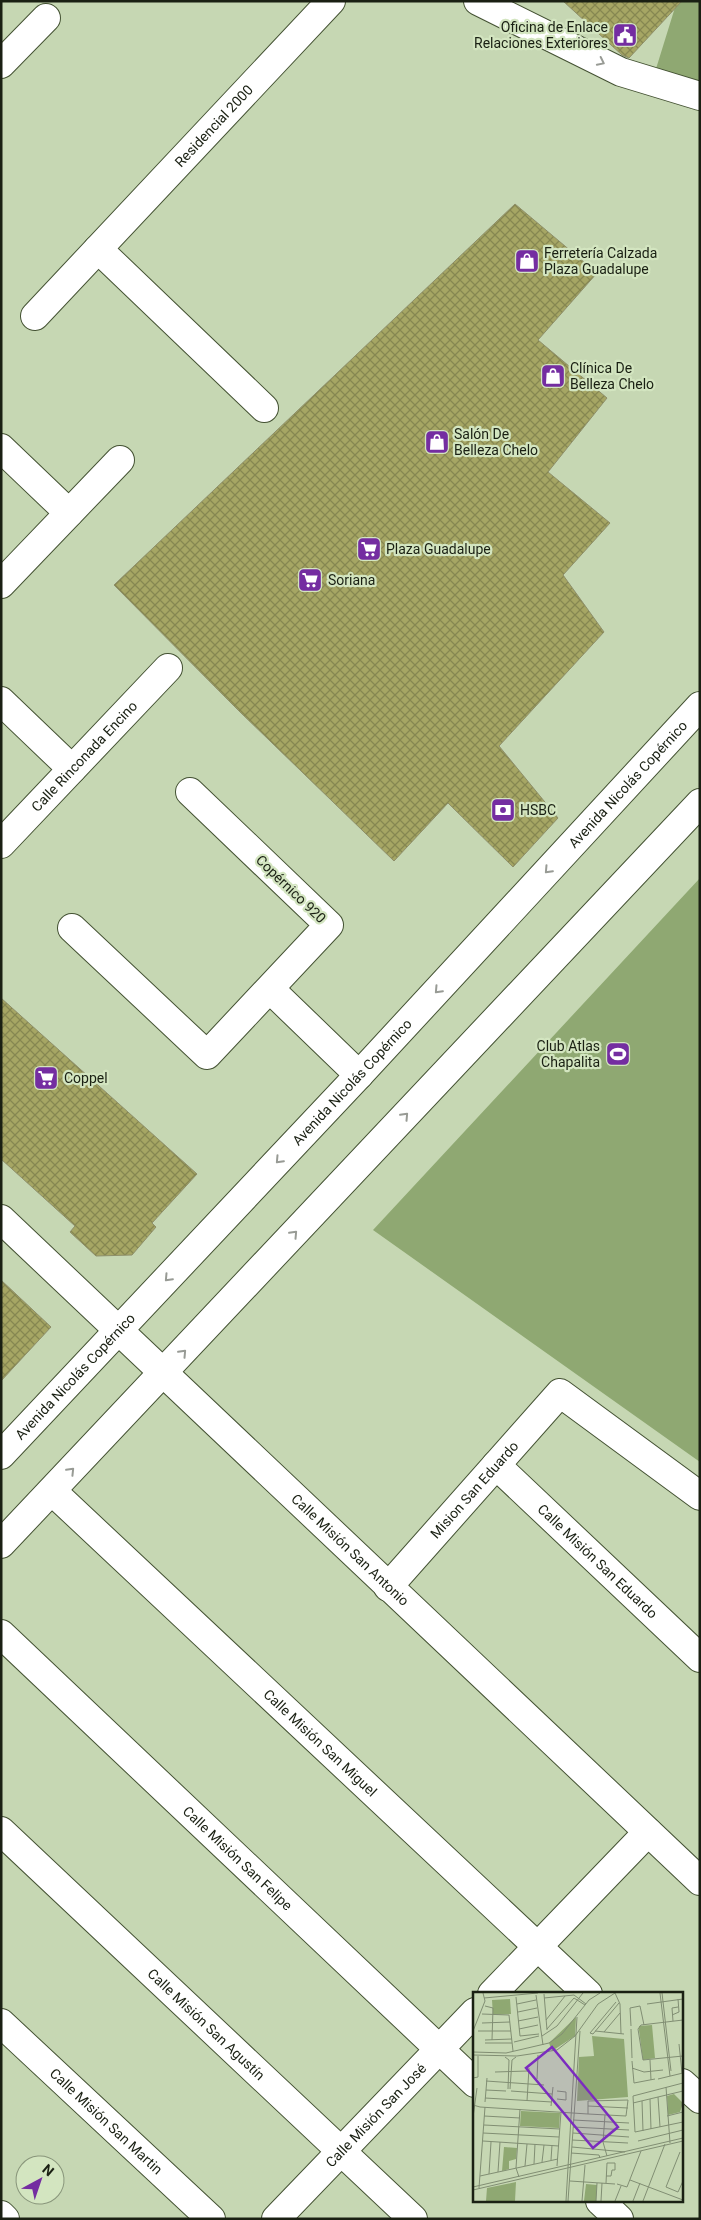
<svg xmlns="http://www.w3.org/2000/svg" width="701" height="2220" font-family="Roboto,sans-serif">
  <defs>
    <pattern id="building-cross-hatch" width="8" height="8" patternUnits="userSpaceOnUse" patternTransform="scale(1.25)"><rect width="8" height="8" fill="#a6a664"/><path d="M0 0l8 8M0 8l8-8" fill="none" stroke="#868751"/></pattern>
  </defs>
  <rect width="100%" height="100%" fill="#c6d7b3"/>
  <path fill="#8fa872" d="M677,1h23v84l-45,-13z
    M700,878v584l-327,-232z"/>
  <path fill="url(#building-cross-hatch)" stroke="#8e8f6a" d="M563,1h119l-53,57 -7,-3z
    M515,204l82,69 -59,67 69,58 -59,74 62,51 -47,52 41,57 -105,114 59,72 -45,49 -65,-64 -54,58 -155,-150 -125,-126z
    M1,998l196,176 -45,49 4,4 -24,28 -36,1 -26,-24 5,-6 -74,-67z
    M1,1280l50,47 -50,54z"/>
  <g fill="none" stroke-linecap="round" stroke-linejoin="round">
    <defs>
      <g id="minor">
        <path d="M1,64l45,-46"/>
        <path d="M98,249l166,159"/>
        <path id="s1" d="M35,316l296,-315"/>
        <path d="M1,448l68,65"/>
        <path d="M1,584l119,-124"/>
        <path d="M1,701l71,68"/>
        <path id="s2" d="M1,844l167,-176"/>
        <path d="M72,928l135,127 122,-130 -139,-133"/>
        <path d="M270,989l89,86"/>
        <path id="s3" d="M1,1219l699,662"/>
        <path id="s4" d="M1,1455l358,-380 341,-369"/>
        <path id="s5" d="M496,1465l204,193"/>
        <path id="s6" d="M52,1491l536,503"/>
        <path d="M1,1544l699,-741"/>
        <path id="s7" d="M388,1587l172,-194 140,103"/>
        <path id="s8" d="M1,1634l474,449"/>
        <path id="s9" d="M1,1831l412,388"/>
        <path d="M492,1994l156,-162"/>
        <path id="s10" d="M1,2023l210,196"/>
        <path d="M682,2083l18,16"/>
        <path d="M600,2201l19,18"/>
        <path d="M1,2215l4,4"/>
        <path id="s11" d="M276,2219l199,-207"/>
      </g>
      <path id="major" d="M478,1l143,71 79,24"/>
    </defs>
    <use href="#minor" stroke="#445233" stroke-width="30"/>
    <use href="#major" stroke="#445233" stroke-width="30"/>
    <use href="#minor" stroke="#fff" stroke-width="28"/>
    <use href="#major" stroke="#fff" stroke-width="28"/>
  </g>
  <defs><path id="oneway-chevron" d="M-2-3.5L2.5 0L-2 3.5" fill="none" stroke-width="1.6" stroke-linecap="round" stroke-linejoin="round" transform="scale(1.25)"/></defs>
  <g stroke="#989b95">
    <use href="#oneway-chevron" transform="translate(601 62) rotate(26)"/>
    <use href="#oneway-chevron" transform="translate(548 870) rotate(133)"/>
    <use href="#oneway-chevron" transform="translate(438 990) rotate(133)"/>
    <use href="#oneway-chevron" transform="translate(405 1116) rotate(-47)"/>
    <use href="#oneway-chevron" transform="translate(279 1160) rotate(133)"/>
    <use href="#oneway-chevron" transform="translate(294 1234) rotate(-47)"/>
    <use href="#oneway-chevron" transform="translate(168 1278) rotate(133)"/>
    <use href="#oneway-chevron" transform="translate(183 1353) rotate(-47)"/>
    <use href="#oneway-chevron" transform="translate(71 1471) rotate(-46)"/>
  </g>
  <defs>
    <symbol id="civic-square" viewBox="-11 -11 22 22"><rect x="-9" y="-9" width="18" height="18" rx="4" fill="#742da1" stroke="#d3e5c0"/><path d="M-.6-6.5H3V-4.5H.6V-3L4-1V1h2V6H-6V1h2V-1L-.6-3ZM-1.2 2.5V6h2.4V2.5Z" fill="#fff"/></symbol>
    <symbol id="shop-square" viewBox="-11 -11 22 22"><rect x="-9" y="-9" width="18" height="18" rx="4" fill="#742da1" stroke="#d3e5c0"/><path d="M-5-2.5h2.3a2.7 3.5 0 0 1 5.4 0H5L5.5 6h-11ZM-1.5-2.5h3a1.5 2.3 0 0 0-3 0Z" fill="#fff"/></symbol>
    <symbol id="supermarket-square" viewBox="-11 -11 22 22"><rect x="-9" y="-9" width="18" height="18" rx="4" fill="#742da1" stroke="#d3e5c0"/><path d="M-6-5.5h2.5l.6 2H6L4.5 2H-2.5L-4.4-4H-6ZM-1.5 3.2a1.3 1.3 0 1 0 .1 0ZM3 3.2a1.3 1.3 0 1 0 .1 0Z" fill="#fff"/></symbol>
    <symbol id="bank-square" viewBox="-11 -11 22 22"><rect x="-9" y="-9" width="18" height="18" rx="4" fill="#742da1" stroke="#d3e5c0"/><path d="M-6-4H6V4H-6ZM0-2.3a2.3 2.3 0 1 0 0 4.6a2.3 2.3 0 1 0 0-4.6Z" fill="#fff"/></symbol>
    <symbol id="stadium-square" viewBox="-11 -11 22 22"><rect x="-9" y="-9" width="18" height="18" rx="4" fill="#742da1" stroke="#d3e5c0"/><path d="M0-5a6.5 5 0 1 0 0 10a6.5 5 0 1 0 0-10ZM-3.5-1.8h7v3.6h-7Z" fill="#fff"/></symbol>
  </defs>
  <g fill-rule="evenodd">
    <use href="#civic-square" x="611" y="21" width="28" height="28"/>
    <use href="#shop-square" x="513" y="247" width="28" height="28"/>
    <use href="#shop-square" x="539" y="362" width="28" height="28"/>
    <use href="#shop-square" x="423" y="428" width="28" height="28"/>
    <use href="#supermarket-square" x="355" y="535" width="28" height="28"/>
    <use href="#supermarket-square" x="296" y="566" width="28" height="28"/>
    <use href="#bank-square" x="489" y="796" width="28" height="28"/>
    <use href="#stadium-square" x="604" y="1040" width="28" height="28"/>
    <use href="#supermarket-square" x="32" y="1064" width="28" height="28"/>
  </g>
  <g text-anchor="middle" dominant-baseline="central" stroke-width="4.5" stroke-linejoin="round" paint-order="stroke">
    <g font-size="14" fill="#1a2013" stroke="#d3e5c0" text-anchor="start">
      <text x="608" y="27" text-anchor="end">Oficina de Enlace<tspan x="608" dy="16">Relaciones Exteriores</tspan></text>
      <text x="544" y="253">Ferretería Calzada<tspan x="544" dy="16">Plaza Guadalupe</tspan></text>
      <text x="570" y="368">Clínica De<tspan x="570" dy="16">Belleza Chelo</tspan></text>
      <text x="454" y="434">Salón De<tspan x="454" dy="16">Belleza Chelo</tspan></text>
      <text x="386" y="549">Plaza Guadalupe</text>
      <text x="328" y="580">Soriana</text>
      <text x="520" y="810">HSBC</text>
      <text x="600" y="1046" text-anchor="end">Club Atlas<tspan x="600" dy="16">Chapalita</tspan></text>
      <text x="64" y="1078">Coppel</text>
    </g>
    <g font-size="14" fill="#1a2013" stroke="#d3e5c0">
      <text stroke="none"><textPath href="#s1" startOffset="261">Residencial 2000</textPath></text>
      <text stroke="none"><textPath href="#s2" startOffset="121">Calle Rinconada Encino</textPath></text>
      <text stroke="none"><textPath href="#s4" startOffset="918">Avenida Nicolás Copérnico</textPath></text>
      <text transform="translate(291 889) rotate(44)">Copérnico 920</text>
      <text stroke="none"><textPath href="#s4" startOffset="512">Avenida Nicolás Copérnico</textPath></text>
      <text stroke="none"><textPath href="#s4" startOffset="108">Avenida Nicolás Copérnico</textPath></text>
      <text stroke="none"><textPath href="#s7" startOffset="130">Mision San Eduardo</textPath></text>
      <text stroke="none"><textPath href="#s3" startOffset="481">Calle Misión San Antonio</textPath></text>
      <text stroke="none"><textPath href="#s5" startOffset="140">Calle Misión San Eduardo</textPath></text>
      <text stroke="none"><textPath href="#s6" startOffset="368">Calle Misión San Miguel</textPath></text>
      <text stroke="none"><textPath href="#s8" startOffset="326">Calle Misión San Felipe</textPath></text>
      <text stroke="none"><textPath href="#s9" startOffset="282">Calle Misión San Agustín</textPath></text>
      <text stroke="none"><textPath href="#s11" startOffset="144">Calle Misión San José</textPath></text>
      <text stroke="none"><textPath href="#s10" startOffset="144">Calle Misión San Martin</textPath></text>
    </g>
  </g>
  <g transform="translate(473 1992)">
    <rect width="210" height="210" fill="#c6d7b3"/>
    <path d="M103,25l-1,19 -23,15 -3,-8zM119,44l32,3 4,58 -51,4 2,-44 15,-1zM43,190l-1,19h-29l1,-13zM113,192l11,1 -1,16h-12z" fill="#8fa872"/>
    <path d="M37,7l1,15 -18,1 -1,-15zM179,33l3,33 -12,2 -4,-30v-4zM201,102l9,9 -3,9 -12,3 -1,-19zM48,119l39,2 -1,15 -39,-2zM31,155l13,1 -1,11 -7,2v8l-7,2z" fill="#8fa872"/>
    <path fill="none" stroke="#818e73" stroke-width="1" d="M142,1l5,11 1,30M187,1l10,83M189,1l9,78M71,2l3,36M63,3l7,50M43,5l4,39 19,-2M11,6l54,-5M71,6l30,-3 12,9M143,10l-26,31 3,1 26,-31M44,12l19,-4M174,12l36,-5M12,14l8,2 -1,32M45,20l19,-4M9,22l27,1 4,36M199,23l7,-3 -1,-13M73,28l19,-24M210,28l-42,5 -3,4 5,31 40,-4M45,29l20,-4M200,29l-1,-13 6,-1M9,31l28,-1M158,34l-1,-18 10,-2 4,19M46,37l19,-4M74,37l27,-31 11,7M158,37l1,29M0,39l12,-30 -2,-8M5,39h33M122,39l29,3M131,40l16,-19M69,44l15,-10 26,-33M12,48l27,-1M41,50l25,-6M12,51h27M206,52l3,29M0,60l33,1 43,-10 13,-9 27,-34 11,-7M0,63l44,1 40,-6 18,-14 23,-32 17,-11M32,65l4,3 -1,29M177,68l1,20M159,69l2,22 21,-4M159,76l12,4 19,-2M22,80l33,-1M0,86l5,-1v-21M64,87l1,-24M185,87l25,-6M13,89l58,4M210,91l-50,13 2,36 48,-10M193,95l4,56M37,97l2,-29 4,-3M13,98l20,1M38,99l41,3M185,105l2,30M12,106l67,4M84,107l9,1v-8l-9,-1M177,107l1,30M54,109l2,-33M169,109l1,30M12,110l2,-24M160,111l50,-12M0,113l7,2 108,7 38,2 2,-16 -40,1v13M78,114l2,-19M115,114l40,2M132,123l-2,27 4,14M11,124l36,2M194,124l16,-4M0,125l4,-29M100,128l56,3M11,133l76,4M100,135l56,3M10,141l76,4M100,141l56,4M99,148l56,3M10,149l76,5M165,149l45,-11M99,155l53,5M207,160l-14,35 12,5 5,-11M98,161l28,2 1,3M78,168l1,-15M69,170l2,-17M61,172l1,-20M52,174l2,-22M84,174l4,-54M25,180l2,-30M16,182l2,-32M7,184l78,-17M133,184h5l1,-6h3v-7h-8M46,185l-3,-9 4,-59M157,188l53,20M97,189l45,3M133,191l1,-20M144,192l10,3 14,-36M0,195l210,-49M6,196l6,-81M0,198l210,-49M93,209l11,-184M95,209l12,-170M109,209l3,-36M123,209l1,-18M128,209l1,-18M142,209l6,-15M160,209l7,-18M170,209l22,-57"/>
    <path fill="#7b2cbf" fill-opacity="0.15" stroke="#7b2cbf" stroke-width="2.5" d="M79,55l66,80 -25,21 -67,-80z"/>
    <rect width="210" height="210" fill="none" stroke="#1a2013" stroke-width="2.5"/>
  </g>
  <rect width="701" height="2220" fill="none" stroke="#1a2013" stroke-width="5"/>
  <g transform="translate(40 2180) rotate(40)"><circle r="24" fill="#d3e5c0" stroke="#89967b"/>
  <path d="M0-4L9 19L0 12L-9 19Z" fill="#742da1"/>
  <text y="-8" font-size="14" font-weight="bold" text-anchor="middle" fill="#1a2013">N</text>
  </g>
</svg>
